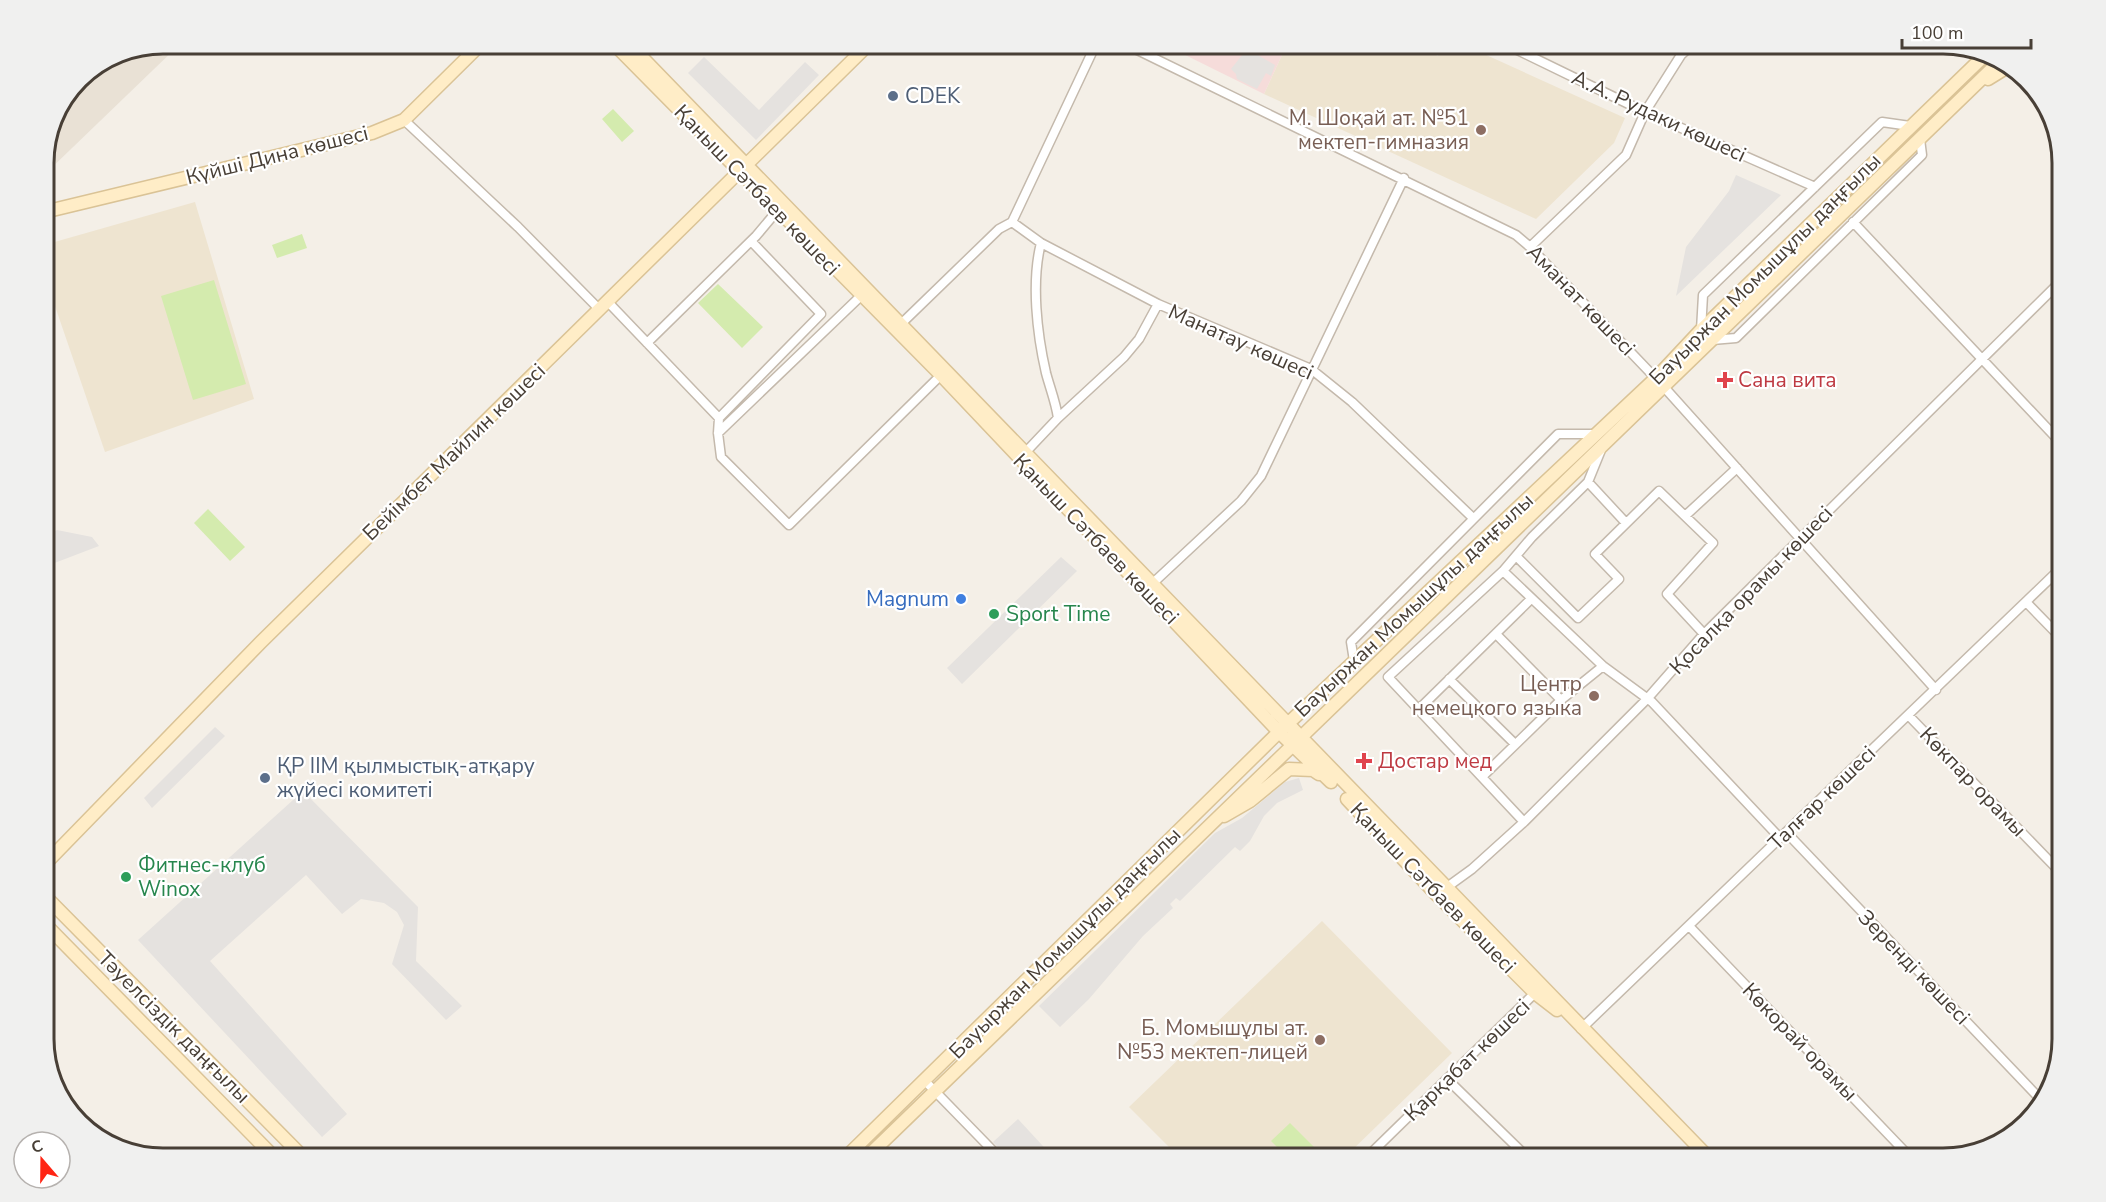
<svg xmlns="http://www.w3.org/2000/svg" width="2106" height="1202" font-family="'Nunito Sans',sans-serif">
  <rect width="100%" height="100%" fill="#f4efe7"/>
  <path fill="#e9e1d5" d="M163,44h17l-136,131v-19l9,-39 26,-39 39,-25z"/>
  <path fill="#eee4d0" d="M1287,44h124l27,12 5,-12h19l163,74 -11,25 -78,76 -272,-125z
    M195,202l59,197 -149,53 -61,-178v-29z
    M1322,921l130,132 -108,105h-168l2,-2 -49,-49z"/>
  <path fill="#f6dcda" d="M1163,44h124l-23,50z"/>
  <path fill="#d4ebae" d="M613,109l21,22 -12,11 -20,-23z
    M302,234l5,14 -30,10 -5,-13z
    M214,280l32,104 -53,16 -32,-104z
    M718,284l45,43 -21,21 -44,-45z
    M208,509l37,38 -15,14 -36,-38z
    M1290,1123l35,35h-37l-17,-17z"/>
  <path fill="#e5e2df" d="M1247,49l28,16 -4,11 -5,-3 -9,16 -20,-10 -1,-5 -5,-5z
    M704,57l55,53 46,-48 14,13 -63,65 -68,-67z
    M1736,175l45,20 -105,101 10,-49 43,-56z
    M57,530l35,7 7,9 -55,21v-31z
    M1061,557l16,14 -115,113 -15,-16z
    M215,727l10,9 -73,72 -8,-10z
    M1299,778l4,12 -26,13 -13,13 -14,25 -10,10 -5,-4 -55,54 -4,-3 -6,6 3,4 -30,28 -54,63 -29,28 -21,-21 176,-173 27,-15 43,-36z
    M303,791l115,116 -2,54 46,45 -16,14 -54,-56 12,-39 -7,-13 -13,-9 -23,-4 -19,15 -36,-39 -96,86 137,153 -25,23 -184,-197z
    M1018,1119l36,39h-46l-15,-16z"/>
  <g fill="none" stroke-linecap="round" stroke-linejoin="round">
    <defs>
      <path id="street" d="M1125,44l391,191 14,12 134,140 272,303
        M1505,44l140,68 170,75
        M404,120l114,107 82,83
        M1012,222l29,21 117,61 153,65 41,33 121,116
        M1853,222l209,222
        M1530,247l96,-92 19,-43 36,-57 12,-11
        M607,301l112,117 -1,15 3,24 68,68 152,-150
        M902,323l97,-94 13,-7 84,-178
        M1701,330l2,-35 179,-173 28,4
        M1712,340l24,-2 186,-183 -2,-16
        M647,343l109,-107 21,-25
        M719,418l102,-104 -70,-73
        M1058,418l66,-61 15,-18 19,-35
        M718,433l147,-141
        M1022,456l36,-38c-2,-15 -8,-30 -12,-45 -9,-39 -15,-91 -5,-130
        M1588,482l38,41
        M1685,516l52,-48
        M1516,556l62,62 41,-39 -24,-25 64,-63 54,52 -46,51 37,40
        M1503,571l100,95 49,36 128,136
        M1153,583l88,-82 20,-25 143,-298
        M2026,602l36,37
        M1496,634l65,66
        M1354,661l-3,-19 207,-208h38
        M1449,679l66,65
        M1419,709l111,-109
        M1909,716l153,158
        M1483,776l78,-76 42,-34
        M1524,822l-136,-145 115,-106 29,-34 56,-55 13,-32
        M1786,832l257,270
        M1443,890l29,-21 52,-47 123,-123 57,-65 358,-354
        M1689,926l222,232
        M1581,1029l481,-462
        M1448,1080l80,78
        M925,1081l75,77
        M1366,1158l171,-167"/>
      <path id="secondary" d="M614,44l327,331 338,357 52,50
        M629,44l1080,1114
        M1988,79l21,-13
        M44,212l328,-79 32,-13 77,-76
        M1347,799l90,96 98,98 22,17
        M1224,816l26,-15 39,-32 24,1 6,4
        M44,865l217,-223 608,-598
        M44,895l260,263
        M44,923l231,235
        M845,1158l434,-426 377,-354 45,-48 284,-275
        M866,1158l1136,-1099"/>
    </defs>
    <use href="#street" stroke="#c4b9ac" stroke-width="11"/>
    <use href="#secondary" stroke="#dac396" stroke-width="15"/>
    <use href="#street" stroke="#fff" stroke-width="8"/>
    <use href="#secondary" stroke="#ffedc7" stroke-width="12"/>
  </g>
  <g fill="#5c6f8a" stroke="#fff" stroke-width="2">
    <circle cx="893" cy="96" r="6"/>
    <circle cx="265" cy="778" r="6"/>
  </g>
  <g fill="#8d6e63" stroke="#fff" stroke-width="2">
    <circle cx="1481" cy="130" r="6"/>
    <circle cx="1594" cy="696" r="6"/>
    <circle cx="1320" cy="1040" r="6"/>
  </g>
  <g fill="#e0444e" stroke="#fff" stroke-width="2">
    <path d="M1722 371h6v6h6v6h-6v6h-6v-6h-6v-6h6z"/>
    <path d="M1361 752h6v6h6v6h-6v6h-6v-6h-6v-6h6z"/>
  </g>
  <circle fill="#3f7fe0" stroke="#fff" stroke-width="2" cx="961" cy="599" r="6"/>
  <g fill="#2e9e5b" stroke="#fff" stroke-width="2">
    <circle cx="994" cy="614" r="6"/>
    <circle cx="126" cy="877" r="6"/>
  </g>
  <g text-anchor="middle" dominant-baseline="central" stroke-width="4.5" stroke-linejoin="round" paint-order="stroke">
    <g font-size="21" fill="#4e5e75" stroke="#fff" text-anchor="start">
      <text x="905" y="96">CDEK</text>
      <text x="277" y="766">ҚР ІІМ қылмыстық-атқару<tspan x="277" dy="24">жүйесі комитеті</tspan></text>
    </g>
    <g font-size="21" fill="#483f36" stroke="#fff">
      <text transform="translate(1659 116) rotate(25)">А.А. Рудаки көшесі</text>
      <text transform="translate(277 155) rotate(-14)">Күйші Дина көшесі</text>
      <text transform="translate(757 190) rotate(46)">Қаныш Сәтбаев көшесі</text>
      <text transform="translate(1765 269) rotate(-45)">Бауыржан Момышұлы даңғылы</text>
      <text transform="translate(1581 300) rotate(46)">Аманат көшесі</text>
      <text transform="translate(1241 342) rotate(24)">Манатау көшесі</text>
      <text transform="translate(454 452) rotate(-44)">Бейімбет Майлин көшесі</text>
      <text transform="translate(1096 539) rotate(46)">Қаныш Сәтбаев көшесі</text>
      <text transform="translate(1751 590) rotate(-46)">Қосалқа орамы көшесі</text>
      <text transform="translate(1414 605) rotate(-43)">Бауыржан Момышұлы даңғылы</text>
      <text transform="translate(1973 782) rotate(46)">Көкпар орамы</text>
      <text transform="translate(1822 798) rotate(-44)">Талғар көшесі</text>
      <text transform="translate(1433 888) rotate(46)">Қаныш Сәтбаев көшесі</text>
      <text transform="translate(1065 943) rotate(-45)">Бауыржан Момышұлы даңғылы</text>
      <text transform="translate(1914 967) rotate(46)">Зеренді көшесі</text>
      <text transform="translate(174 1027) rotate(45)">Тәуелсіздік даңғылы</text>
      <text transform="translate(1800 1042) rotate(46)">Көкорай орамы</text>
      <text transform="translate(1467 1060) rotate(-44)">Қарқабат көшесі</text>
    </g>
    <g font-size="21" fill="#785e54" stroke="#fff" text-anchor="end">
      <text x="1469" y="118">М. Шоқай ат. №51<tspan x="1469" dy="24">мектеп-гимназия</tspan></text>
      <text x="1582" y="684">Центр<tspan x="1582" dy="24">немецкого языка</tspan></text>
      <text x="1308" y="1028">Б. Момышұлы ат.<tspan x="1308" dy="24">№53 мектеп-лицей</tspan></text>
    </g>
    <g font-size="21" fill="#be3a42" stroke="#fff" text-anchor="start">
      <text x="1738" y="380">Сана вита</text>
      <text x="1378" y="761">Достар мед</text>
    </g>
    <g font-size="21" fill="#366cbe" stroke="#fff" text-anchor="end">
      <text x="949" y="599">Magnum</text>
    </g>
    <g font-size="21" fill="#27864d" stroke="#fff" text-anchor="start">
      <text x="1006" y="614">Sport Time</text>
      <text x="138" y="865">Фитнес-клуб<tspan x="138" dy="24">Winox</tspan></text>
    </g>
  </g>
  <path d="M0 0H2106V1202H0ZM163 54H1943A109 109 0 0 1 2052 163V1039A109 109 0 0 1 1943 1148H163A109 109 0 0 1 54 1039V163A109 109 0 0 1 163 54Z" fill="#f0f0ef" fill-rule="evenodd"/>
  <path fill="none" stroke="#483f36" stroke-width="3" d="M163 54H1943A109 109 0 0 1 2052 163V1039A109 109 0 0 1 1943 1148H163A109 109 0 0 1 54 1039V163A109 109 0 0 1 163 54Z"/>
  <g transform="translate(42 1160) rotate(340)"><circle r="28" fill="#ffffff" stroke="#b6b2af" stroke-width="1.5"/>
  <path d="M0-4.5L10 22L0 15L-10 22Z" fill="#ff2514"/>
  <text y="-9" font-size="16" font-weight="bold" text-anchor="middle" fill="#483f36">С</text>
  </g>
  <path d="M1902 39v9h129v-9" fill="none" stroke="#483f36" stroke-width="3"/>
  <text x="1911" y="39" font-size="18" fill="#483f36" stroke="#ffffff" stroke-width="4.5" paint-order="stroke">100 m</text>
</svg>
